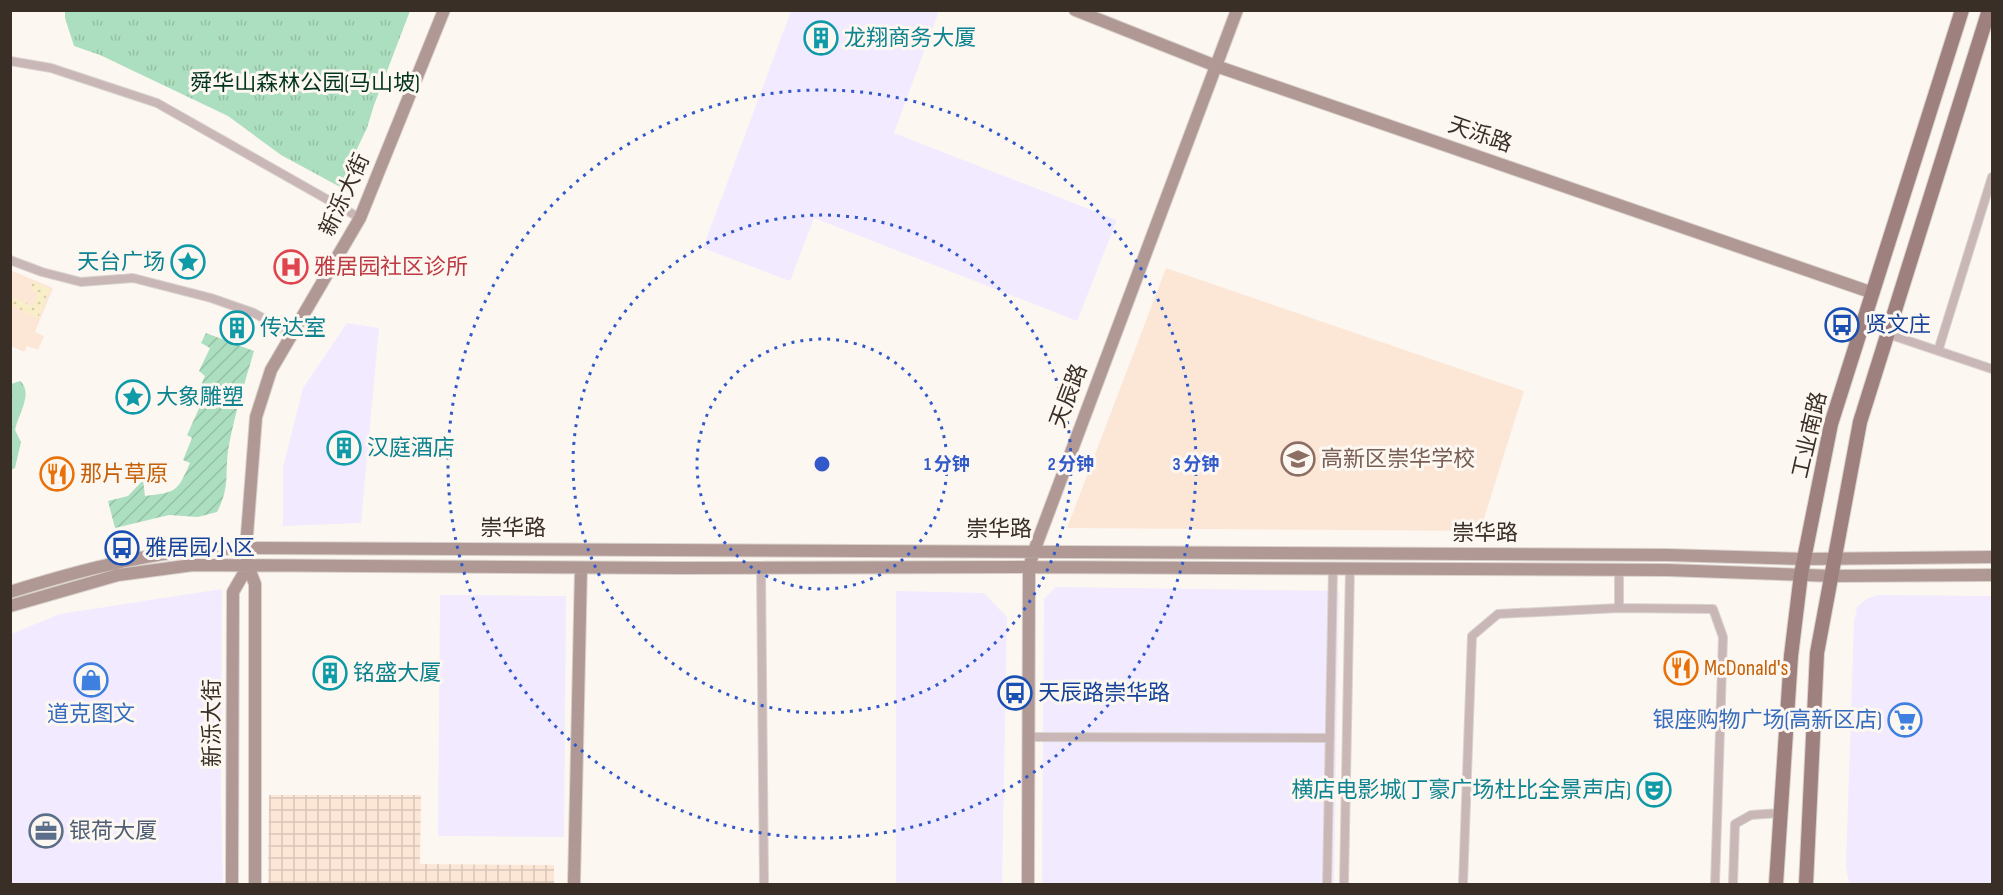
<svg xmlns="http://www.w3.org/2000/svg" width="2003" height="895" font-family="'Sofia Sans Condensed','Noto Sans SC',sans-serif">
  <defs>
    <pattern id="industrial-grid" width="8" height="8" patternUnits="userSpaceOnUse" patternTransform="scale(1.5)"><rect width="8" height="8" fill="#fce7d7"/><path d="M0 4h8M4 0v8" fill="none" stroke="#d9c6b9"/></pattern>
    <pattern id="sand-dots" width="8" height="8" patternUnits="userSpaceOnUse" patternTransform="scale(1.5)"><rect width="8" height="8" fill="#f8efc9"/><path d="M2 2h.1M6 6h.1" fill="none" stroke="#d5cdad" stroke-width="1.8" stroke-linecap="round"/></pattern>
    <pattern id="park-tufts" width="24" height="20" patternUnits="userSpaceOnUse" patternTransform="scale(1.5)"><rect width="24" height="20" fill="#acdfbf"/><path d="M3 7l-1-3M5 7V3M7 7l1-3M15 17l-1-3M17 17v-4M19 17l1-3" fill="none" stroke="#95c0a4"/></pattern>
    <pattern id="garden-furrows" width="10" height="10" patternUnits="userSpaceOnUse" patternTransform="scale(1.5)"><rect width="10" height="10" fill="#acdfbf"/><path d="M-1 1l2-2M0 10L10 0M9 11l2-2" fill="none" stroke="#95c0a4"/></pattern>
  </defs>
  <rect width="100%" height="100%" fill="#fdf7f2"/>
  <path fill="#f2eaff" d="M791,11h148l-45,122 223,87 -40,101 -263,-103 -24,63 -87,-33z
    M347,323l32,5 -18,195 -78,3v-59l20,-79z
    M1056,587l283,4 -5,293h-292l2,-285z
    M222,589l-1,209 2,86h-212v-250l49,-20z
    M896,591l88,2 23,24 -5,267h-106z
    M440,595l126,1 -2,241 -126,-1z
    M1878,595l114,1v288h-141l-3,-5 -2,-14 8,-243 3,-15 9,-8z"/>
  <path fill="url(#industrial-grid)" d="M269,795h152l-1,69 134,1v19h-286z"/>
  <path fill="#fce7d7" d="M1166,268l358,123 -44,140 -413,-3z
    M10,270l43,18 -18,44 9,4 -6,14 -11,-4 -3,6 -13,-6z"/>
  <path fill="url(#sand-dots)" d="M33,282l17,7 -12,29 -27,-13v-8l22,9 5,-13 -8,-4z"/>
  <path fill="url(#park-tufts)" d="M65,11v-1l345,1 -36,94 -7,23 -11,23 -14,37 -61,-33 -53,-39 -128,-61 -26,-9 -9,-28z
    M20,381c14,12 -2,33 -5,49l6,12 -6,26 -4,2v-86z"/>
  <path fill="url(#garden-furrows)" d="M206,333l48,18c-9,31 -19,62 -25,94 -5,27 2,41 -12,67l-19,5 -29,-2 -54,13 -7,-27 20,-5 15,-16 2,16c31,-4 32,-3 45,-33l-7,-3 9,-22 -5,-3 14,-31 -7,-3 11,-25 -6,-5 11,-23 -9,-5z"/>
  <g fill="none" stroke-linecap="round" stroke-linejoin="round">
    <defs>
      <path id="street" d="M10,61l41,7 106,35 203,115
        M10,260l32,12 39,10 52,-4 78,20 43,15 39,22
        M1888,334l104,35
        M1938,351l54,-174
        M761,568l3,316
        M1619,608v-39
        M1028,737l302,1
        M1327,884l6,-316
        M1344,884l6,-316
        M1463,884l9,-248 26,-22 121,-6 94,1 10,28 -8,247
        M1733,884l2,-60 16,-9 29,-2"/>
      <path id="secondary" d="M1075,10l141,56 657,227
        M10,592c58,-18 116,-34 176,-41 20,-2 41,-2 60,-3l1421,7 138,4 187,-2
        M10,606l108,-31 75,-10 489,3 347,-1 638,3 165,6 160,-1
        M232,884l1,-292 15,-26
        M255,884v-300l-7,-18 -2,-18 10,-131 15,-47 89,-152 84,-208
        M574,884l7,-316
        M1028,884l1,-317 5,-16 203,-541"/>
      <path id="primary" d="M1776,884l15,-228 10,-82 30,-150 131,-414
        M1806,884l11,-231 43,-231 129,-412"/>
    </defs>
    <use href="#street" stroke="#dad3cd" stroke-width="10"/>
    <use href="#secondary" stroke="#dad3cd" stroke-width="14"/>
    <use href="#primary" stroke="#dad3cd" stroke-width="16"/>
    <use href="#street" stroke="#c8b7b6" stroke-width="8"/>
    <use href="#secondary" stroke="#b09895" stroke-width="12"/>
    <use href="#primary" stroke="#9e817e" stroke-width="14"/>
  </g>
  <g fill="none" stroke="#3259c9" stroke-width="3" stroke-dasharray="3 6">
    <circle cx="822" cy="464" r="125"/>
    <circle cx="822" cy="464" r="249"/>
    <circle cx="822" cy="464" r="374"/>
  </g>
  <defs>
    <symbol id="building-ring" viewBox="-11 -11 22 22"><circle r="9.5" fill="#fdf7f2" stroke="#0f9aa8" stroke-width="1.5"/><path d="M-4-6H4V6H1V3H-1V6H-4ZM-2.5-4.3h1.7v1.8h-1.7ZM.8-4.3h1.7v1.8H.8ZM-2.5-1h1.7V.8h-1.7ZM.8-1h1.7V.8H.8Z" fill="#0f9aa8"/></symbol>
    <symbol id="sight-ring" viewBox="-11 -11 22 22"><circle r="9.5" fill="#fdf7f2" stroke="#0f9aa8" stroke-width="1.5"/><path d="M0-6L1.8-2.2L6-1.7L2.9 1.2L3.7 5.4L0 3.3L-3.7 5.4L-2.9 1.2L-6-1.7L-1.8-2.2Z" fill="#0f9aa8"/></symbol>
    <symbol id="hospital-ring" viewBox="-11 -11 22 22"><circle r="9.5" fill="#fdf7f2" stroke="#e0444e" stroke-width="1.5"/><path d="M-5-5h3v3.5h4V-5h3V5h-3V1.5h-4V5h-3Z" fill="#e0444e"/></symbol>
    <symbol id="bus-ring" viewBox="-11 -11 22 22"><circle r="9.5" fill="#fdf7f2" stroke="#1a4fb4" stroke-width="1.5"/><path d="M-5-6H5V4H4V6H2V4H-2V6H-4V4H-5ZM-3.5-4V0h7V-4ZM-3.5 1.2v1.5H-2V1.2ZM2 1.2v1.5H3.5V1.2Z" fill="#1a4fb4"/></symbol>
    <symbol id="school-ring" viewBox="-11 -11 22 22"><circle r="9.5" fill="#fdf7f2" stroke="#8d6e63" stroke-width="1.5"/><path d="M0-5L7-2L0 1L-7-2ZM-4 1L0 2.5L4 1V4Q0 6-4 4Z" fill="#8d6e63"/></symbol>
    <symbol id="restaurant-ring" viewBox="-11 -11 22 22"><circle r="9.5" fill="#fdf7f2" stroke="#e8710a" stroke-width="1.5"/><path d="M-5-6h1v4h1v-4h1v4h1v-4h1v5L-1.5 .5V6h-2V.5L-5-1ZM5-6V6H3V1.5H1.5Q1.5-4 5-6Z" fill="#e8710a"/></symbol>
    <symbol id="shop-ring" viewBox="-11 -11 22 22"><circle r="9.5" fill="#fdf7f2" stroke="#3f7fe0" stroke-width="1.5"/><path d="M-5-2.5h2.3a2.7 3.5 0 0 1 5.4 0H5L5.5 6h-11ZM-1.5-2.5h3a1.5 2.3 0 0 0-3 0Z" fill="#3f7fe0"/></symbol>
    <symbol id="supermarket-ring" viewBox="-11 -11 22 22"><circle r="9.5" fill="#fdf7f2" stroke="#3f7fe0" stroke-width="1.5"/><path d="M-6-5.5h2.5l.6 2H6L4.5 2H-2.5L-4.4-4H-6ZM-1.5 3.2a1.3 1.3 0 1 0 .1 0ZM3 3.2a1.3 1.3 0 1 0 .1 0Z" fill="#3f7fe0"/></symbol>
    <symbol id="theatre-ring" viewBox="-11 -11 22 22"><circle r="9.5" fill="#fdf7f2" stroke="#0f9aa8" stroke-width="1.5"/><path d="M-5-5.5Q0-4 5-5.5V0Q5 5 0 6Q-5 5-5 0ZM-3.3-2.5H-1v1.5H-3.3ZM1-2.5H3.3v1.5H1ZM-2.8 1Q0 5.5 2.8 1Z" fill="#0f9aa8"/></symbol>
    <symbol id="office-ring" viewBox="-11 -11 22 22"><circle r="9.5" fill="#fdf7f2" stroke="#5c6f8a" stroke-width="1.5"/><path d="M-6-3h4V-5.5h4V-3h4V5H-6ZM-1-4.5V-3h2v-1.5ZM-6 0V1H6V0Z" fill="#5c6f8a"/></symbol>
  </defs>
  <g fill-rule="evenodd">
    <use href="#building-ring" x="802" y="19" width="38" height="38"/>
    <use href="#sight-ring" x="169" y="243" width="38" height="38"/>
    <use href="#hospital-ring" x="272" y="248" width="38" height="38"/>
    <use href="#bus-ring" x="1823" y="306" width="38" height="38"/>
    <use href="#building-ring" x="218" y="309" width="38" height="38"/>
    <use href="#sight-ring" x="114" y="378" width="38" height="38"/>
    <use href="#building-ring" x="325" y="429" width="38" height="38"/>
    <use href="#school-ring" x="1279" y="440" width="38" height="38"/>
    <use href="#restaurant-ring" x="38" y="455" width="38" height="38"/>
    <use href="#bus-ring" x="103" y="529" width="38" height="38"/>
    <use href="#restaurant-ring" x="1662" y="649" width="38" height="38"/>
    <use href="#building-ring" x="311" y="654" width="38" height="38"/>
    <use href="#shop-ring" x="72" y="661" width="38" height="38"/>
    <use href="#bus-ring" x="996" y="674" width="38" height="38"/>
    <use href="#supermarket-ring" x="1886" y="701" width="38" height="38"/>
    <use href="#theatre-ring" x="1635" y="771" width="38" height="38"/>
    <use href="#office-ring" x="27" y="812" width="38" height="38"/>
  </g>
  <g text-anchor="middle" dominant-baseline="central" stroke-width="6" stroke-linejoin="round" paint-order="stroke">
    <g font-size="22" fill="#0d838f" stroke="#fdf7f2" text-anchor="start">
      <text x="844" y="38">龙翔商务大厦</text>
      <text x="165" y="262" text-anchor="end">天台广场</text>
      <text x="260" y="328">传达室</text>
      <text x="156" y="397">大象雕塑</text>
      <text x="367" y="448">汉庭酒店</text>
      <text x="353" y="673">铭盛大厦</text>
      <text x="1631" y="790" text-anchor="end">横店电影城(丁豪广场杜比全景声店)</text>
    </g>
    <g font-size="22" fill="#02341d" stroke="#fdf7f2">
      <text x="305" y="83">舜华山森林公园(马山坡)</text>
    </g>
    <g font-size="22" fill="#3a2f27" stroke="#fdf7f2">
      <text transform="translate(1480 135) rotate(19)">天泺路</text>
      <text transform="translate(345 195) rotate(-65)">新泺大街</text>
      <text transform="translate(1069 396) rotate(-69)">天辰路</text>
      <text transform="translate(1810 435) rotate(-77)">工业南路</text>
      <text x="513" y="528">崇华路</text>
      <text x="999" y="529">崇华路</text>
      <text x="1485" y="533">崇华路</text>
      <text transform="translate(212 723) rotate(-90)">新泺大街</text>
    </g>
    <g font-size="22" fill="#be3a42" stroke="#fdf7f2" text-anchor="start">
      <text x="314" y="267">雅居园社区诊所</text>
    </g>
    <g font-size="22" fill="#164399" stroke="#fdf7f2" text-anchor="start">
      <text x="1865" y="325">贤文庄</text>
      <text x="145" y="548">雅居园小区</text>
      <text x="1038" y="693">天辰路崇华路</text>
    </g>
    <g font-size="22" fill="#785e54" stroke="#fdf7f2" text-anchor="start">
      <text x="1321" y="459">高新区崇华学校</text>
    </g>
    <g font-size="22" fill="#c56008" stroke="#fdf7f2" text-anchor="start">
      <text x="80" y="474">那片草原</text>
      <text x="1704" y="668">McDonald's</text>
    </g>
    <g font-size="22" fill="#366cbe" stroke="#fdf7f2">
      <text x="91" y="714">道克图文</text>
      <text x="1882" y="720" text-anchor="end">银座购物广场(高新区店)</text>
    </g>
    <g font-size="22" fill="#4e5e75" stroke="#fdf7f2" text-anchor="start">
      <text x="69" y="831">银荷大厦</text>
    </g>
  </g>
  <circle cx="822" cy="464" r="9" fill="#3259c9" stroke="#fdf7f2" stroke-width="3"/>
  <g font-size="18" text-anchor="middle" font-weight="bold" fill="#3259c9" stroke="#fdf7f2" stroke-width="6" stroke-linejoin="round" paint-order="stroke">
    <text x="947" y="470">1 分钟</text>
    <text x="1071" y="470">2 分钟</text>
    <text x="1196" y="470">3 分钟</text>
  </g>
  <rect width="2003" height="895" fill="none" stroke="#3a2f27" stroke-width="24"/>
</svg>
